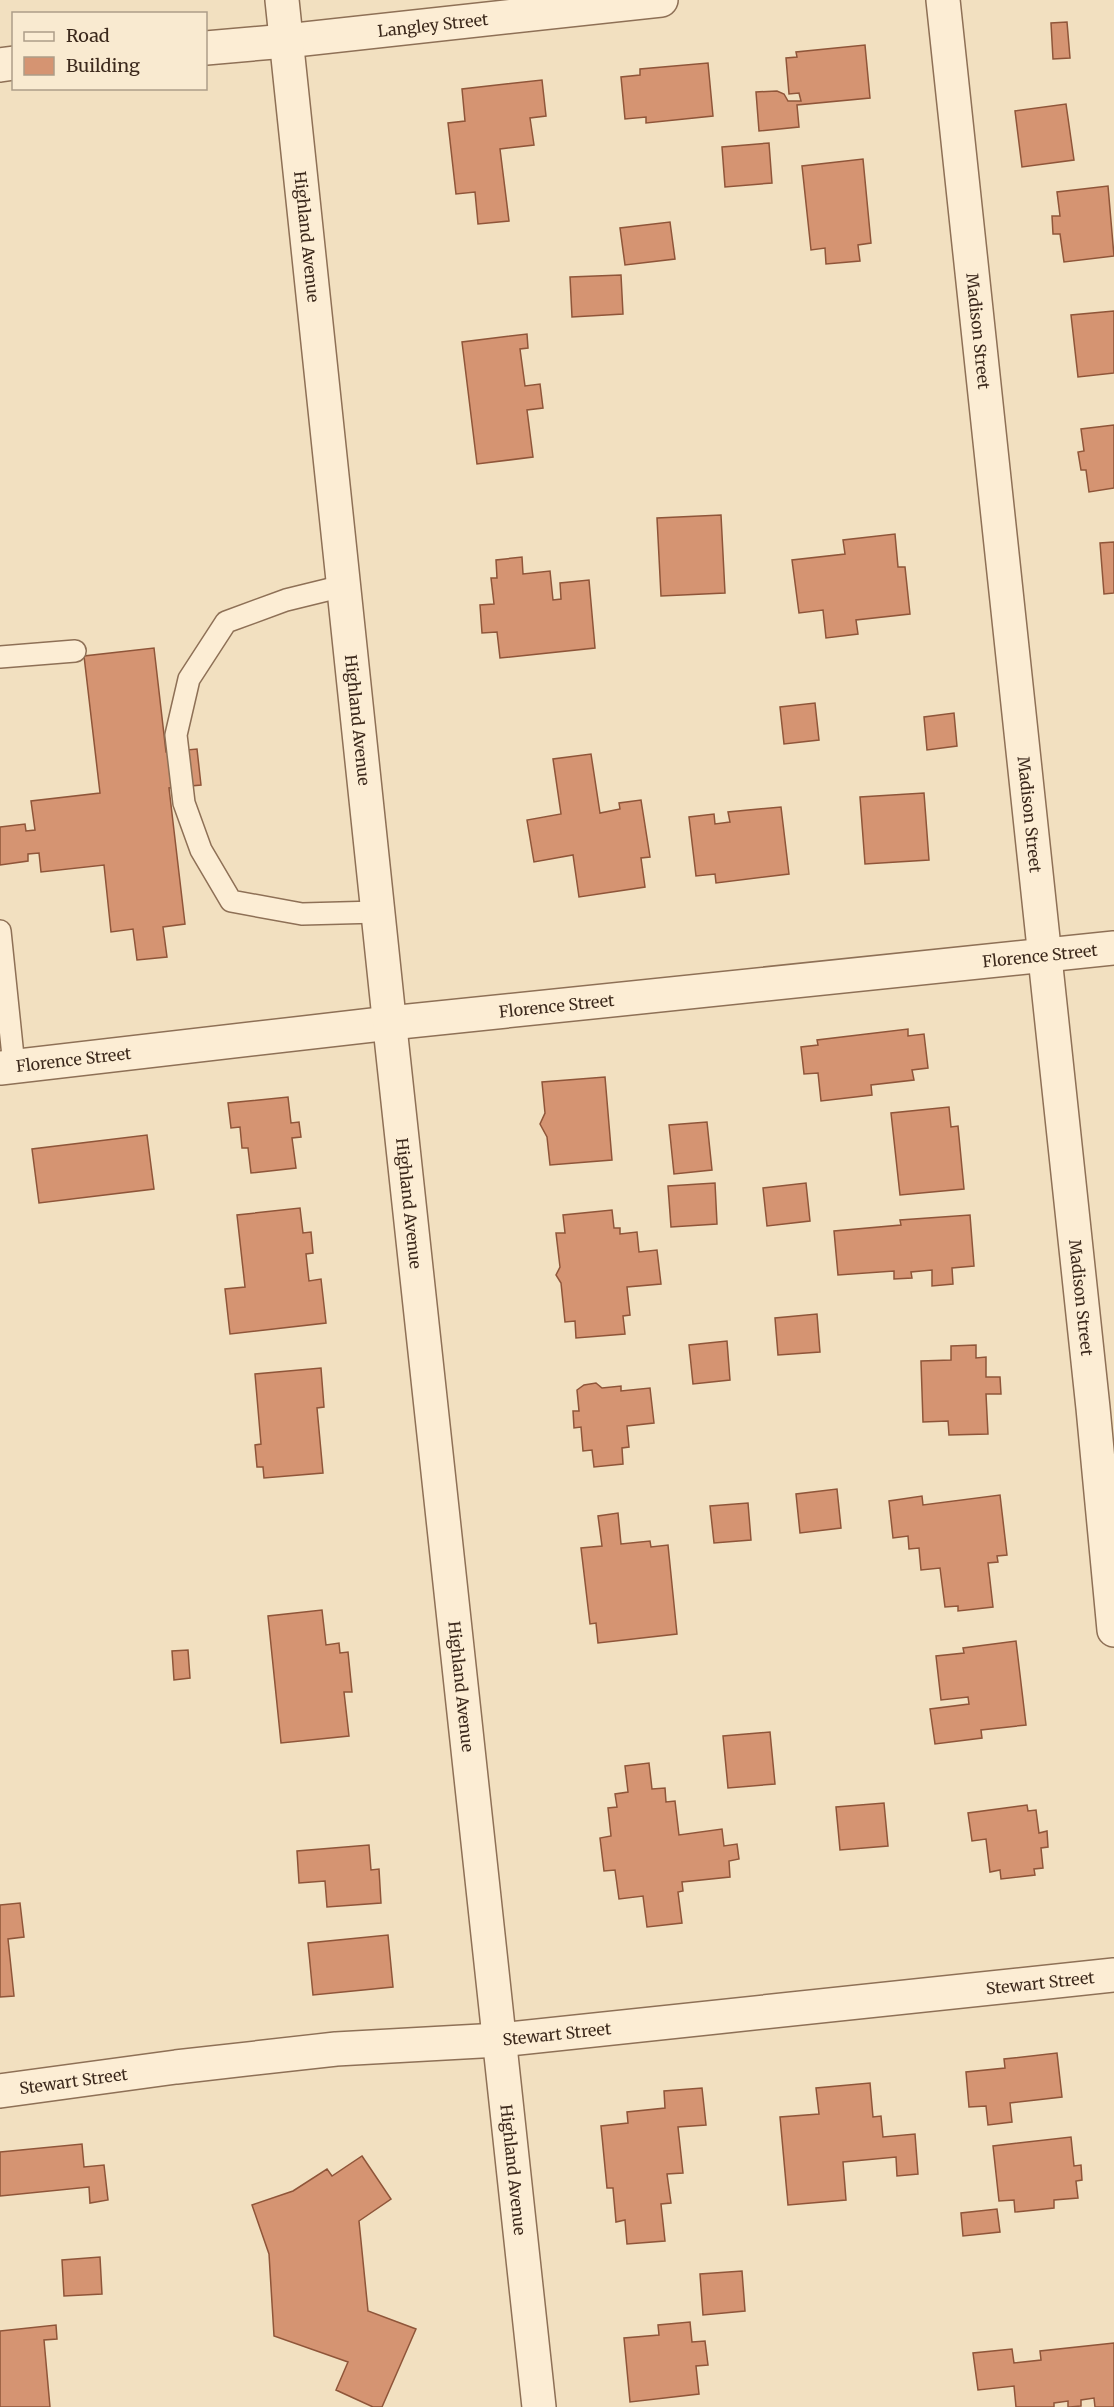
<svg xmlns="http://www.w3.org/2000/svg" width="1114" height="2407" font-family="Merriweather,serif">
  <rect width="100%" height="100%" fill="#f2e0c0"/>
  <path fill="#d59472" stroke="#8f5539" stroke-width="1.5" d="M1067,22l3,36 -17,1 -2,-36z
    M865,45l5,53 -73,7 2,22 -40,4 -3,-39 21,-1 7,3 4,7h13l-2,-8 -10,1 -3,-36 11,-1 -1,-5z
    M708,63l5,53 -67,7v-6l-21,2 -4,-42 19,-2v-6z
    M542,80l4,36 -16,2 4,27 -34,4 9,72 -31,3 -3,-32 -19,2 -8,-71 17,-2 -3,-32z
    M1066,104l8,56 -52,7 -7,-56z
    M769,143l3,40 -47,4 -3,-40z
    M863,159l8,84 -13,2 2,16 -34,3 -1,-16 -14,2 -9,-84z
    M1108,186l6,70 -50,6 -4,-28h-7l-1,-18h8l-3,-24z
    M670,222l5,37 -50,6 -5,-37z
    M621,275l2,39 -51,3 -2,-40z
    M1114,311v62l-36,4 -7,-62z
    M527,334l1,14 -8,1 5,37 15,-2 3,24 -16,2 6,47 -56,7 -15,-122z
    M1114,425v63l-25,4 -3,-22h-5l-3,-18 6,-1 -3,-22z
    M721,515l4,78 -64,3 -4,-78z
    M895,534l3,33h7l5,47 -54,6 2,14 -32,4 -3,-28 -24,3 -7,-53 53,-6 -2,-14z
    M1114,542v51l-10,1 -4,-51z
    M522,557l1,17 27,-3 3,29 8,-1 -1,-16 29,-3 6,68 -95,10 -3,-26 -15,1 -2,-28 14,-1 -3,-26h6l-1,-18z
    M154,648l12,104 31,-3 4,36 -32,3 16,136 -22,3 4,30 -30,3 -4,-31 -22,3 -7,-67 -63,7 -2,-19 -11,1v7l-28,4v-38l25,-3 1,7 9,-1 -4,-29 69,-8 -16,-137z
    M815,703l4,37 -35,4 -4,-37z
    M954,713l3,33 -30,4 -3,-33z
    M591,754l9,59 20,-4 -1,-6 22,-3 9,57 -9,1 4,29 -66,10 -6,-42 -39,7 -7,-42 34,-6 -8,-55z
    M924,793l5,67 -64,4 -5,-67z
    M781,807l8,67 -73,9 -1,-9 -19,2 -7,-59 25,-3 1,10 15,-2 -2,-10z
    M908,1029v7l16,-2 4,34 -16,2 2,10 -43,5 1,10 -51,6 -3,-28 -14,1 -3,-27 17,-2 -1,-5z
    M605,1077l7,83 -62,5 -3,-28 -7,-13 5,-11 -3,-31z
    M288,1097l3,26 8,-1 2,15 -9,1 4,30 -45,5 -3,-25h-6l-2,-21 -9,1 -3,-25z
    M949,1107l2,20 7,-1 6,63 -64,6 -9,-82z
    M707,1122l5,48 -38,4 -5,-49z
    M147,1135l7,54 -115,14 -7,-54z
    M715,1183l2,41 -46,3 -3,-41z
    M806,1183l4,38 -43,5 -4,-38z
    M300,1208l3,25 8,-1 2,21 -7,1 3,27 12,-2 5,44 -96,11 -5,-45 20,-2 -8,-72z
    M612,1210l2,18h6v6l17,-2 2,20 18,-2 4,34 -34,3 3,28 -7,1 2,18 -49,4 -1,-17 -10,1 -4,-39 -5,-8 4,-8 -4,-34h9l-2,-18z
    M970,1215l4,51 -22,2 1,16 -21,2v-16l-21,2 1,6 -18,1v-8l-56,4 -4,-44 67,-6 -1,-5z
    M817,1314l3,38 -42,3 -3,-37z
    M727,1341l3,39 -37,4 -4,-39z
    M976,1345v13l10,-1v20h14l1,17h-15l2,40 -39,1 -1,-14 -25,1 -2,-61 30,-1v-14z
    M321,1368l3,39 -7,1 6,65 -59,5 -1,-11h-6l-2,-22 6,-1 -6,-70z
    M596,1383l6,5 19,-2v5l29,-3 4,35 -27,3 2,21 -7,1 1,16 -29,3 -2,-17 -9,1 -2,-24 -7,1 -1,-17h6l-2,-21 7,-5z
    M837,1489l4,39 -41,5 -4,-39z
    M1000,1495l7,60 -10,1 1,6 -10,1 5,44 -35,4v-5l-13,1 -5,-39 -19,2 -2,-22 -10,1 -1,-13 -15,2 -4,-37 33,-5 1,9z
    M748,1503l3,37 -37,3 -4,-37z
    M618,1513l3,31 29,-3 1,6 17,-2 9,89 -79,9 -2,-20 -6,1 -9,-76 21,-2 -4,-30z
    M322,1610l4,35 13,-2 1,10 8,-1 4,40h-8l5,44 -68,7 -13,-127z
    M1016,1641l10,84 -45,5 1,8 -47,6 -5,-35 39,-5 -1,-7 -27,3 -5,-44 28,-3 -1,-5z
    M188,1650l2,28 -16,2 -2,-29z
    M770,1732l5,52 -47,4 -5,-52z
    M649,1763l3,26 13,-1 1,14 9,-1 4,34 43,-6 2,17 13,-2 2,15 -10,2 1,16 -48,5 1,9 -5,1 4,31 -35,4 -4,-31 -24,3 -4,-29 -11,1 -4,-33 11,-2 -3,-28 9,-1 -2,-13 13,-2 -3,-26z
    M884,1803l4,43 -48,4 -4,-43z
    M1027,1805l1,6 8,-1 3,23 8,-2 1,16 -7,1 2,20 -9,1 1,6 -34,4 -1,-9 -10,2 -4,-33 -14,2 -4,-28z
    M369,1845l2,25 8,-1 2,34 -54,4 -2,-26 -26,2 -2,-32z
    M20,1903l4,34 -16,2 6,57 -14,1v-92z
    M388,1935l5,52 -80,8 -5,-52z
    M1057,2053l5,44 -52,6 2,19 -24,3 -2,-19 -17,1 -3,-35 39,-4 -1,-9z
    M870,2083l3,34 8,-1 2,21 32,-3 3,40 -21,2 -1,-19 -53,5 3,38 -58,5 -8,-88 39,-3 -3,-26z
    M702,2088l4,37 -28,2 5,46 -16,1 4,29 -10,1 4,37 -38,3 -2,-24 -9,2 -3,-34h-6l-6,-62 27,-3 -1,-11 38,-4 -1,-17z
    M1071,2137l3,29 7,-1 1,15 -6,1 2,17 -24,2v8l-39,4 -1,-12 -15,1 -6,-55z
    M82,2144l2,23 20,-2 4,35 -18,3 -1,-16 -89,9v-44z
    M362,2156l29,43 -32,22 9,90 48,18 -34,78h-9l-37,-17 12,-28 -74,-26 -5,-82 -17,-49 41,-14 34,-22 5,7z
    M997,2209l3,23 -37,4 -2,-23z
    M100,2257l2,37 -38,2 -2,-36z
    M742,2271l3,40 -42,4 -3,-41z
    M690,2322l2,20 13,-1 3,24 -12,1 3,28 -69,8 -6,-64 35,-3 -1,-10z
    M56,2325l1,14 -13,1 6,67h-50v-76z
    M1114,2343v64h-19l-1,-9 -13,2v6l-11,1h-2v-6l-14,2v4h-38l-2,-21 -36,4 -5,-37 39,-4 2,14 27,-3 -1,-9z"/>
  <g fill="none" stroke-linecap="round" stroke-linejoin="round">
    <defs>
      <path id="service" d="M343,586l-57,14 -60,22 -37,57 -13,56 8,68 17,47 30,51 71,13 76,-2
        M0,657l75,-6
        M0,931l14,135"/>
      <g id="minor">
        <path id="s1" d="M943,0l150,1408 21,222"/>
        <path id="s2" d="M206,48l80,-7 375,-41"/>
        <path d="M0,65l14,-2"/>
        <path id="s3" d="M0,1068l390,-45 724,-75"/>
        <path id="s4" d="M0,2091l176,-24 160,-18 163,-9 615,-65"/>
      </g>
      <g id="tertiary">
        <path id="s5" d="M282,0l107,1018 150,1389"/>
      </g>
    </defs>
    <use href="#service" stroke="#8e7056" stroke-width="24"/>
    <use href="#minor" stroke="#8e7056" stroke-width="36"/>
    <use href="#tertiary" stroke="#8e7056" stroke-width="36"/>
    <use href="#service" stroke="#fcedd4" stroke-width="21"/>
    <use href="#minor" stroke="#fcedd4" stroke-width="33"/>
    <use href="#tertiary" stroke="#fcedd4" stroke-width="33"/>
  </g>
  <g text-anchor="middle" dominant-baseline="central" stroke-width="4.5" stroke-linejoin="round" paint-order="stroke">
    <g font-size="16" fill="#3c291c" stroke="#f9ead0">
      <text stroke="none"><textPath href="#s2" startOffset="228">Langley Street</textPath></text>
      <text stroke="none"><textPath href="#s5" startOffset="238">Highland Avenue</textPath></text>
      <text stroke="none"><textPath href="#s1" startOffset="333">Madison Street</textPath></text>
      <text stroke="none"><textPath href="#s5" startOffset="724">Highland Avenue</textPath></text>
      <text stroke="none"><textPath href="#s1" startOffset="819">Madison Street</textPath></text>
      <text stroke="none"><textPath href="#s3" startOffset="1046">Florence Street</textPath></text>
      <text stroke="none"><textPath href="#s3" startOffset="560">Florence Street</textPath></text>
      <text stroke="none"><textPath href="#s3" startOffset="74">Florence Street</textPath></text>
      <text stroke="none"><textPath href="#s5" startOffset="1210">Highland Avenue</textPath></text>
      <text stroke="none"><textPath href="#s1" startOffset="1305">Madison Street</textPath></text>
      <text stroke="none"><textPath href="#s5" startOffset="1696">Highland Avenue</textPath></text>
      <text stroke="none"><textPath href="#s4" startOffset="1046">Stewart Street</textPath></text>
      <text stroke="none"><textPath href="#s4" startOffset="560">Stewart Street</textPath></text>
      <text stroke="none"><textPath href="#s4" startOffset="74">Stewart Street</textPath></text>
      <text stroke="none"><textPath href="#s5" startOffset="2182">Highland Avenue</textPath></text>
    </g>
  </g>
  <rect x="12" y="12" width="195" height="78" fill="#f9ead0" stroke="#ad9d88" stroke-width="1.5"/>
  <rect x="24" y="32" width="30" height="9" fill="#fcedd4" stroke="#ad9d88" stroke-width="1.5"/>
  <text x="66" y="42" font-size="18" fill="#3c291c">Road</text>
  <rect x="24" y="57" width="30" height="18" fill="#d59472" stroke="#ad9d88" stroke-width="1.5"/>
  <text x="66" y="72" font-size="18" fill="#3c291c">Building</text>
</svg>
